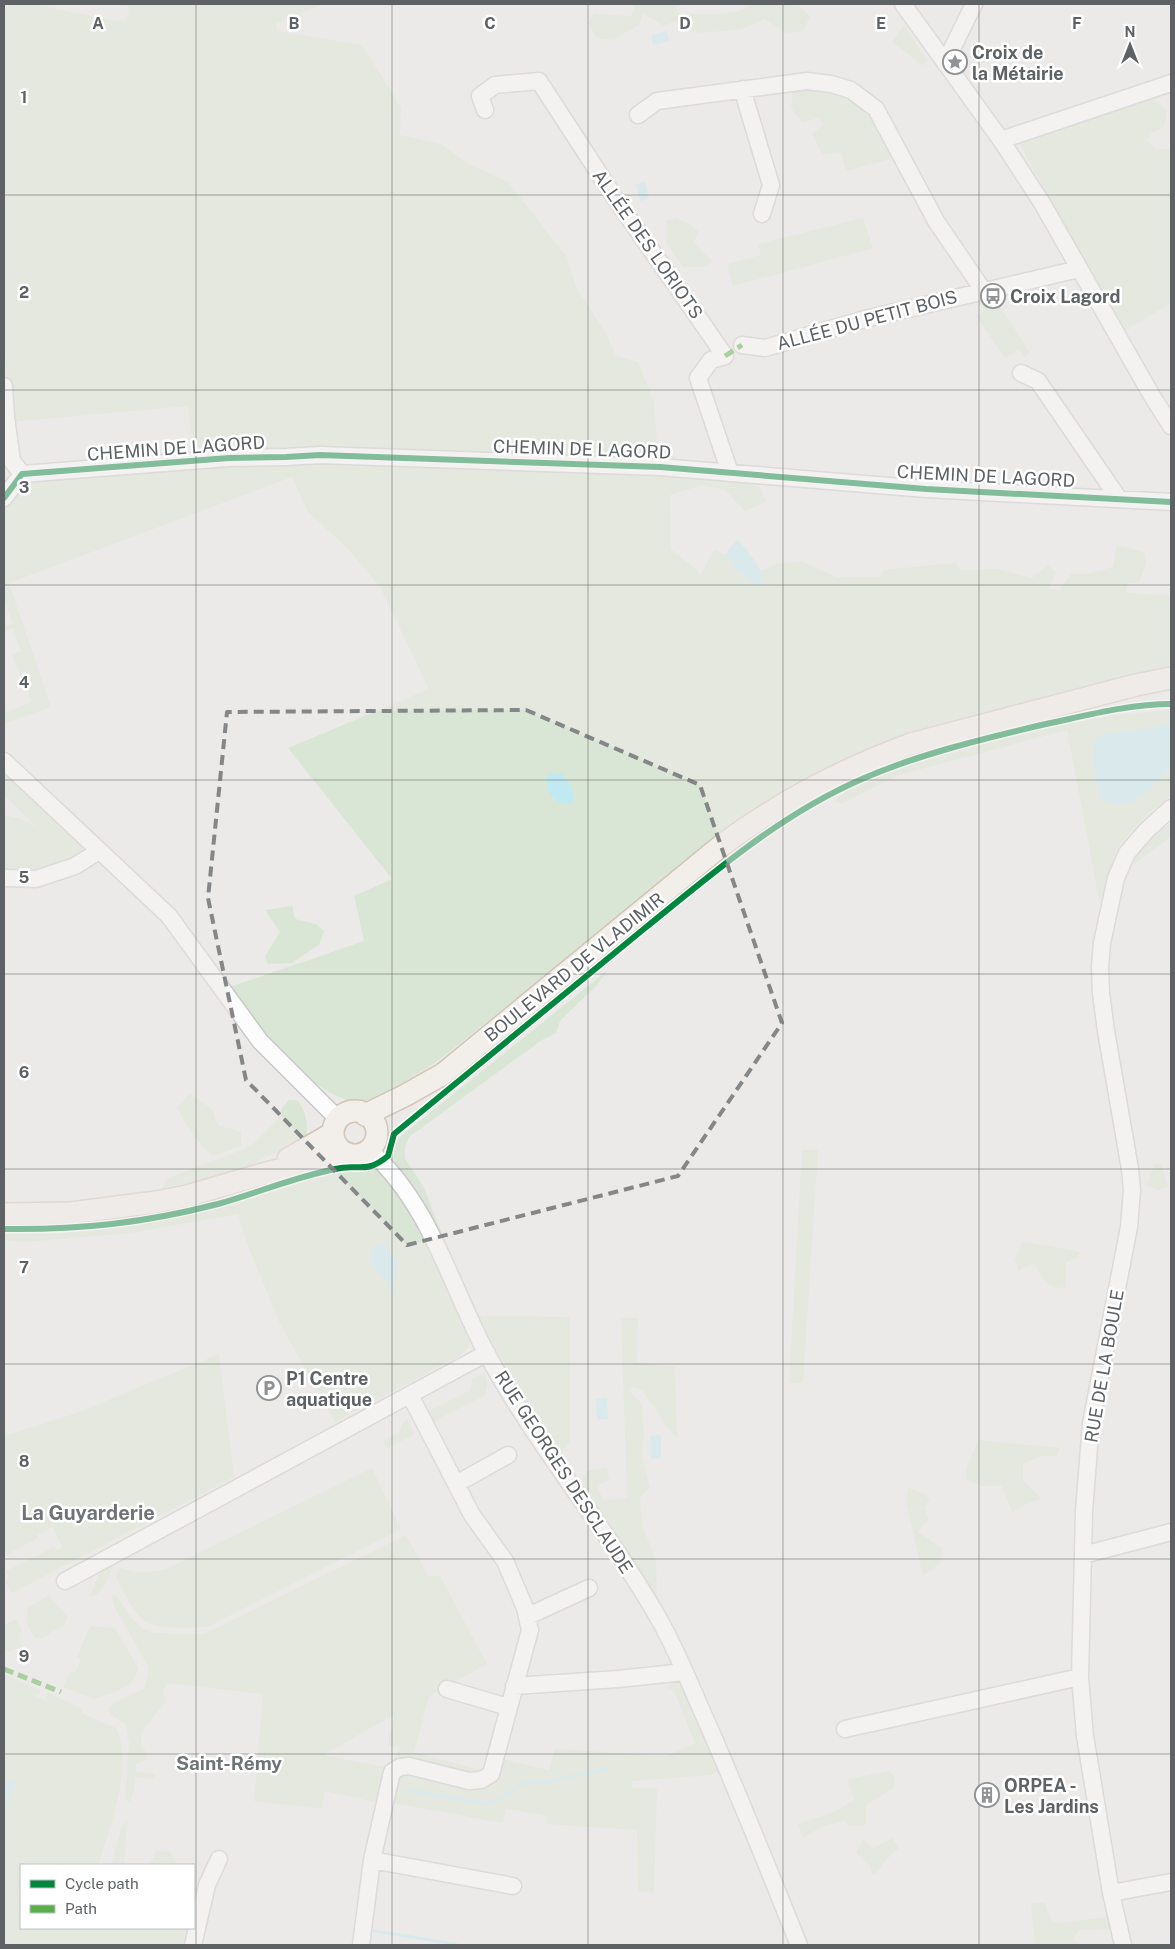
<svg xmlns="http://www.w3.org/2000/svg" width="1175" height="1949" font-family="'Public Sans',sans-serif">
  <rect width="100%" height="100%" fill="#eceae8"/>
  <path fill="#dae6d5" d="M4,4h39l8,4 66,13 9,-2 3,-7 -2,-8h191v2l-42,17 1,8 85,14 39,62 -1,28 41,9 26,19 41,19 59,75 9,30 31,48 9,21 22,6 16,40 3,43 25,17 60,17 18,9 6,14 -21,9 -20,-21 -23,-5 -32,10 1,54 30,25 13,-24 13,5 1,2 34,18 -2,-4 16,-7 25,-3 35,16h44l3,-7 72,-7 7,7 35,-1 35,9 16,-13 8,8 -8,16 12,1 11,-16h17l25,-7 4,-22 27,7 2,11 -7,20h-11l-2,10 45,2v74l-300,82 -114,56 -318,253c-23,14 -48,33 -74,41 -33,10 -98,-60 -116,-85 -7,-9 -13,-20 -19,-29l134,-46 -10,-45 38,-17 -104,-131 141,-59 -50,-104 -33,-38 -38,-35 -16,-35 -283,106 42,124 -47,17v-15l3,3 25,-10 -20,-47 9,-4 -8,-23 -9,3v-4l9,-3 -9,-24v-102l18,-24 171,-18 -5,-50 -179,16 -5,-94z
    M633,4h42l4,10c17,0 61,4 72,-10h46l13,12 -7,15 -17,2 -21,-14 -25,11 -45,3 -20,-12 -11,5 -21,-13 -4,12 -26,15 -16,-2 -9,-15 6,-9 37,2 4,-9z
    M904,25l23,36 -4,5 -31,-24z
    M809,88c11,2 25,2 35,6 24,12 37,41 50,64l-48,13 -5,-19 -19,2 -10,-20 11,-9 -4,-7 -17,4 -11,-14 2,-19z
    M1151,98l16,12 -3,17 -12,6 -5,7 8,9h16v154l-45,27 -39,-65 -72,-129z
    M676,218l13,6 9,7 -4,12 19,19 -11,5h-19l-16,-23 -1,-23z
    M863,218l10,30 -140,38 -6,-22 34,-9 -3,-11z
    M996,300l34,53 -6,4 -5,-8 -14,9 -29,-42 8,-5 -5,-9z
    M1171,710v85l-27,22 -28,32 -13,46 -4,4 -32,-169 -168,45 -58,29 -6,-3c14,-19 63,-32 86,-39 81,-24 166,-47 250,-52z
    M4,769l80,76 2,5 -24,16 -36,8h-22v-59l14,3 19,9 -33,-32z
    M1171,822v15l-38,28c5,-20 23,-30 38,-43z
    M292,906l3,13 21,5 8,7 -5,14 -27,18 -24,1 -3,-8 15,-24 -15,-22z
    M609,969l-12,16 -37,36 -4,12 -14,7 -133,97 -4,10v11l19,30 20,52 -51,-81 2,-14 5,-8z
    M190,1093l22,16 6,16 23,7v14l-28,10c-16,-13 -26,-30 -36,-48z
    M289,1100h8c10,12 10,22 10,37l-55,27 -43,16 -46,7 3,-8 78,-30 10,-6 23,-23 5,-12z
    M802,1150h16l-15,233h-14z
    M1155,1164h6l7,23 -9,3 -13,-4z
    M381,1170c38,53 63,112 91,171l-3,6 -10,9 -124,66 -55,-98 -33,-81 -9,-29 -107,19 -105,9 -22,-2v-7l47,1 51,-5 131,-25 76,-24 35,-8z
    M1022,1241l59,11 -5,6 -10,4v25c-19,4 -24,-9 -32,-24l-16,8 -3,-11z
    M479,1316l91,1v124l-12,17 -59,-103z
    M621,1318h17l-1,45 38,4 2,70 -9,-9 -25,-37 -10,-4 -3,5 12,12 2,30 -2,22 8,32 -10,9 2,28 14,35 1,37 -72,-105 -3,-13 5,-8 20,-4 2,13 -13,6 8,14 23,-2z
    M219,1354l15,123 -222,116 -7,-12 4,-3 -3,-7 48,-24 2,3 6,-3 -9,-20 -16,8 1,3 -34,18v-120l73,-23z
    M484,1373l4,11 -4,12 -50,25 -5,-10 42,-21 1,-12z
    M407,1419l8,15 -29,15 -2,-8 16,-10 3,-8z
    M978,1440l82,8 -3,8h-16l-18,8v16l19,19 -12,3 -18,10 -10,-26h-19l-16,-6 -1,-11z
    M372,1468l29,61 -194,98c-16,1 -53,3 -65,-8 -10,-10 -17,-25 -24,-37l-2,-6 2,-7 5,-1c14,7 26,4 41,2z
    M908,1488l14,5 8,6 -6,9 5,11 -11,13 24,16 -2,15 -17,13 -17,-75z
    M406,1535l22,41h12l47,88 -58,32 -15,56 69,19 -3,4 -82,-14 -3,-3 3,-11 -10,-1 6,-31 -71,40 62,12 -5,36 -55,-12 -3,18 -68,-8 9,-107 -96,-11 -4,9 3,10 -12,13 -13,19v12l7,8 -1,5 -11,5v7l19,3v5l-20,-2 -1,14 -4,11 -5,-2 4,-57 -3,-19 -15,-9 -3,-5 5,-7 31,-14 4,-15v-8l-33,-58 -3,-10 1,-3h3l14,21 10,11 13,6 51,1z
    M115,1561c-6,13 -9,33 -25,35l12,-29z
    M49,1595l3,5 16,16 -4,11 -13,5 1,2 -13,5 -1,-1h-3l-9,-16 2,-14z
    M16,1619l6,11 -2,10 3,6 -15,6 -1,-3 -3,1v-25z
    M90,1626l25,2 23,40c-3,21 -26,24 -44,31l-31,-12 7,-16 5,2 6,-14 -4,-2z
    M4,1674l36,16 -1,5 -4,-1v2l13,5 -2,-3 2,-5 35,16 -2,4 35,15c18,36 -6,101 -18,137h-77v63h166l-4,17h-179z
    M671,1680l6,1 6,4 35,87 -7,3 -79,6v7h25l-3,105 -16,-2 -1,-61 -91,-6 1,-8 -41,-8 -3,15 -115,-21 13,-31 66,18 34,-30 48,11 6,-21 112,7 28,-13 -22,-54h-5z
    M890,1771l5,7 -1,10 -28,17v20l-16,1 -5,-5 -22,5 -20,12 -5,-14 36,-12 20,-12 -7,-21z
    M127,1821l-3,44h-13l11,-40z
    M892,1838l7,10 -12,11 -10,14 -5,2 -2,-9 -14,-13 7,-14 9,10z
    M157,1851l13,1 6,9 -1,4h-26z
    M1031,1903h14l5,15 4,5 54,-6 3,12 -32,1 -6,9 5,6h-43z"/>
  <path fill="#c1e9f2" d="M667,31l2,10 -16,4 -2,-10z
    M645,182l4,17 -9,2 -4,-17z
    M737,540c9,8 24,26 25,38l-2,6 -5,2c-6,-6 -30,-24 -28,-33 1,-4 7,-9 10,-13z
    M1171,725v41c-21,23 -36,48 -71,33l-6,-33v-26l11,-6z
    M551,773h11c7,9 15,19 10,31 -17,2 -25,-11 -26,-26z
    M383,1243l14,18 1,10 -5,12 4,10 -2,1c-6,-14 -19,-20 -25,-34l2,-10 5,-6z
    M607,1398l1,21 -11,1 -1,-21z
    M661,1435v23l-10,1 -1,-23z
    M4,1778l12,5 -12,27z"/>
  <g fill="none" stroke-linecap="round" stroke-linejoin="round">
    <path stroke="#c1e9f2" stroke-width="3" d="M408,1790l79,14 9,-4 29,-17 25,-2 57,-12
      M374,1931l82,13"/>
    <defs>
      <path id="minor" d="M903,4l98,136 41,63 110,193 19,30
        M945,63l29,-59
        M743,89l3,13 25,83 -9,29
        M485,110l-5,-14 15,-11 44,-4 76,117 110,158 -14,4 -13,18 32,95
        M638,115l19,-14 150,-20 24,3 20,6 25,19 60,112 47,69
        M1001,140l170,-57
        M742,345l23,3 100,-29 214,-50
        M1021,373l17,8 81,118
        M4,386l2,31 6,44 10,13
        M4,498l18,-24 207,-16 57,-1 34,-2 340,12 266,22 245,13
        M4,761l165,155 91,125 78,78
        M4,878l32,1 39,-13 24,-15
        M369,1150c61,53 81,135 118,204 49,91 117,170 169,260 18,30 31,63 45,95 35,78 66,157 98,236
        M456,1484l52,-29
        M1083,1555l88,-23
        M65,1581l422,-228
        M528,1616l61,-28
        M514,1686l104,-7 66,-7
        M447,1689l61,18
        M845,1729l235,-52
        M372,1860l141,26
        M1111,1893l60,-11
        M193,1945l14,-60 12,-26
        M361,1945l11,-85 20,-88 8,-5 9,-1 60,15 12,-1 10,-6 39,-144 -5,-22 -20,-47 -33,-46 -62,-120
        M1123,1945l-12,-52 -26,-157 -5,-59 4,-166 7,-88 38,-196 3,-37 -2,-21 -24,-138 -5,-38 -1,-26 2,-24 14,-65 11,-25 19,-22 25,-23"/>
      <path id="major" d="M333 1133a22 22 0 1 1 44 0a22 22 0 1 1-44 0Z
        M365,1115l39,-19 39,-22 279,-229c58,-43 121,-76 189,-101l225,-59 35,-7
        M288,1159l45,-26
        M4,1214l67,-1 85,-11 31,-6 72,-21 86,-22"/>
    </defs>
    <use href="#minor" stroke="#c9c8c8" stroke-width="19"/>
    <use href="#major" stroke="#d2c5b8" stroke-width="24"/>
    <use href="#minor" stroke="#fcfcfc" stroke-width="16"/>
    <use href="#major" stroke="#f2eee9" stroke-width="21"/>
    <path stroke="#59b04a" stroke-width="5" stroke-dasharray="10 5" stroke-linecap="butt" d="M725,356l17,-11
      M4,1669l57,23"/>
    <defs>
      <path id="cycleway" d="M4,498l18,-24 207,-16 57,-1 34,-2 340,12 266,22 245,13
        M4,1229c76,1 140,-6 214,-25 39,-11 77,-27 117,-35 23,-6 30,6 53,-13l6,-22c84,-68 167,-138 251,-206 68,-55 136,-114 217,-149 55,-24 116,-39 175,-53 44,-9 89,-22 134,-22"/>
    </defs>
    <use href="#cycleway" stroke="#fff" stroke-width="9"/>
    <use href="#cycleway" stroke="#00873e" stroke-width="6"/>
  </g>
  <path d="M0 0H1175V1949H0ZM526,710l174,75 82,238 -104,153 -271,69 -161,-165 -38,-182 19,-186z" fill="#eceae8" fill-opacity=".55" fill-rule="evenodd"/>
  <path fill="none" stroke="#848688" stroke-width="4" stroke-dasharray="10 6" stroke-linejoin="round" d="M526,710l174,75 82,238 -104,153 -271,69 -161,-165 -38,-182 19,-186z"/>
  <path fill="none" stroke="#5e6265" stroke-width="1" stroke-opacity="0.55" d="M196,4v1941M392,4v1941M588,4v1941M783,4v1941M979,4v1941M4,195h1167M4,390h1167M4,585h1167M4,780h1167M4,974h1167M4,1169h1167M4,1364h1167M4,1559h1167M4,1754h1167"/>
  <defs>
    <symbol id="sight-ring" viewBox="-11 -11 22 22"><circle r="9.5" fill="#fff" stroke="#909293" stroke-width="1.5"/><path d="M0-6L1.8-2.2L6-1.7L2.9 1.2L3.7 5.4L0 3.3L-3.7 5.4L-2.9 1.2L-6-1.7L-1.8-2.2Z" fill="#909293"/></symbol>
    <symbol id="bus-ring" viewBox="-11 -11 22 22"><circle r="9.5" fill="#fff" stroke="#909293" stroke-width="1.5"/><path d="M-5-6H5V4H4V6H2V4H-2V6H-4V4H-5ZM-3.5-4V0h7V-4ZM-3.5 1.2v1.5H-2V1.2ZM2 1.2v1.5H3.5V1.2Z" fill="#909293"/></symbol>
    <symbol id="parking-ring" viewBox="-11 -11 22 22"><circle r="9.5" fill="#fff" stroke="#909293" stroke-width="1.5"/><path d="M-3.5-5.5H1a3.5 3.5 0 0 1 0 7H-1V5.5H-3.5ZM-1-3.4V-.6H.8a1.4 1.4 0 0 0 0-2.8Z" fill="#909293"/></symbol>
    <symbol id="building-ring" viewBox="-11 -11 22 22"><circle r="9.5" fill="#fff" stroke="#909293" stroke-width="1.5"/><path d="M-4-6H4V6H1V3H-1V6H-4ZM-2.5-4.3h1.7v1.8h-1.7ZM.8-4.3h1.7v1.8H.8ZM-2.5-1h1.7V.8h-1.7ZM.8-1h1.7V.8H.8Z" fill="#909293"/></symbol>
  </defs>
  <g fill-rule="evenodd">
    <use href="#sight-ring" x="941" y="48" width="28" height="28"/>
    <use href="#bus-ring" x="979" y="282" width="28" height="28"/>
    <use href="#parking-ring" x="255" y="1374" width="28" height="28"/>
    <use href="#building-ring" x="973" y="1781" width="28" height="28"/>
  </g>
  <g text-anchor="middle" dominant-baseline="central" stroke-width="5" stroke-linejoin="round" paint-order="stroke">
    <g font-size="18" font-weight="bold" fill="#5e6265" stroke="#fff" text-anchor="start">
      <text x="972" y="52">Croix de<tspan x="972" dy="21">la Métairie</tspan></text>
      <text x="1010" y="296">Croix Lagord</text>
      <text x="286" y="1378">P1 Centre<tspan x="286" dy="21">aquatique</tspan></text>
      <text x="1004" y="1785">ORPEA -<tspan x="1004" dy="21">Les Jardins</tspan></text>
    </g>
    <g font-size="18" fill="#5e6265" stroke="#fff">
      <text transform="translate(648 244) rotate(55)">ALLÉE DES LORIOTS</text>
      <text transform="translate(867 320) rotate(-15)">ALLÉE DU PETIT BOIS</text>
      <text transform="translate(176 448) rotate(-4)">CHEMIN DE LAGORD</text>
      <text transform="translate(582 449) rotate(2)">CHEMIN DE LAGORD</text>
      <text transform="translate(986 476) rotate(3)">CHEMIN DE LAGORD</text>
      <text transform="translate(574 967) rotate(-39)">BOULEVARD DE VLADIMIR</text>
      <text transform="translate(1104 1366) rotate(-80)">RUE DE LA BOULE</text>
      <text transform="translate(564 1472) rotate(57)">RUE GEORGES DESCLAUDE</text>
    </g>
    <g font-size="19" font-weight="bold" fill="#6f7577" stroke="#fff">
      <text x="229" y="1763">Saint-Rémy</text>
    </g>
    <g font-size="20" font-weight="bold" fill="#6f7577" stroke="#fff">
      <text x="88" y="1513">La Guyarderie</text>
    </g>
  </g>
  <g font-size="16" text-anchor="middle" font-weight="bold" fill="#5e6265" stroke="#fff" stroke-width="5" stroke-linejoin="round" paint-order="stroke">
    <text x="98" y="29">A</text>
    <text x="294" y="29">B</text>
    <text x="490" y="29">C</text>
    <text x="685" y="29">D</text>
    <text x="881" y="29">E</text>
    <text x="1077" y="29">F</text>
    <text x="24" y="103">1</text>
    <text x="24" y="298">2</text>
    <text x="24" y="493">3</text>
    <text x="24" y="688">4</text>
    <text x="24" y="883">5</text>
    <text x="24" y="1078">6</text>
    <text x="24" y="1273">7</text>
    <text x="24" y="1467">8</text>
    <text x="24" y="1662">9</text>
  </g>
  <rect width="1175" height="1949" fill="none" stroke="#5e6265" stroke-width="10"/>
  <rect x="20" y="1864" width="175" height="65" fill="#ffffff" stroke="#bfc0c1"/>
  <rect x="30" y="1880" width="25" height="8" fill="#00873e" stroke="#bfc0c1"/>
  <text x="65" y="1889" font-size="15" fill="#5e6265">Cycle path</text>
  <rect x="30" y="1905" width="25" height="8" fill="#59b04a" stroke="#bfc0c1"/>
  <text x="65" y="1914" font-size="15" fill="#5e6265">Path</text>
  <g transform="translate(1130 45)" stroke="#ffffff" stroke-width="4" paint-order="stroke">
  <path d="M0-4L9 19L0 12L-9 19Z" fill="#5e6265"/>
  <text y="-8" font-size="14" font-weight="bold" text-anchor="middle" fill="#5e6265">N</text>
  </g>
</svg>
